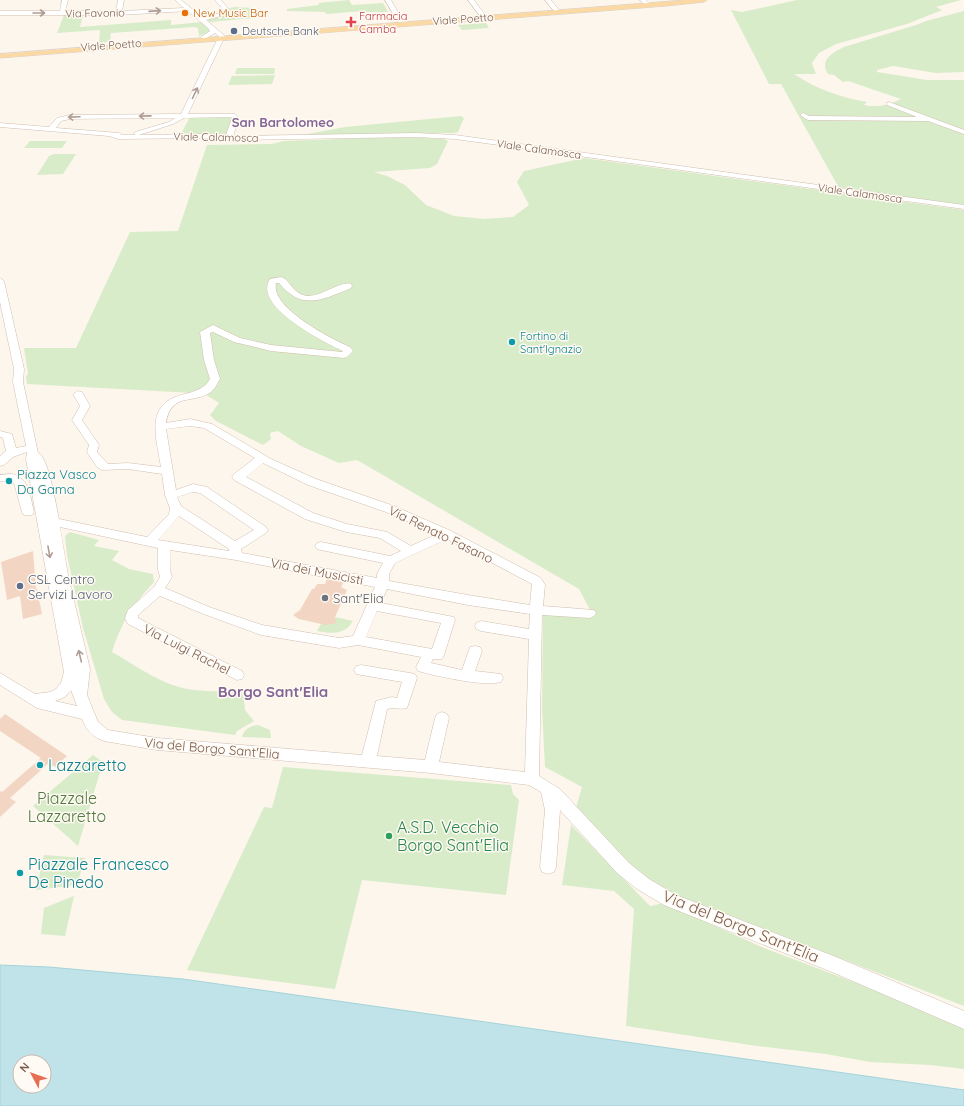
<svg xmlns="http://www.w3.org/2000/svg" width="964" height="1106" font-family="Quicksand,sans-serif">
  <rect width="100%" height="100%" fill="#fdf6ec"/>
  <path fill="#d8ecc9" d="M349,0l3,5 31,-2 5,9h-24l-1,-1 -37,3 -1,-2 -38,-1v-2l32,-4 -1,-2z
    M797,0h164l-25,7 6,3 -35,14 -71,20 -17,9 -7,10 4,11h-22c22,15 46,23 73,28l-3,3c14,3 25,0 37,-6l-53,-18 -5,1 -9,-7 -6,-1c-9,-14 4,-21 16,-27l75,-23 7,-3 38,-10v61l-28,1 -43,-7 -16,4v2l50,8h37v125l-125,-17 -58,-104h-12l-38,-74 11,2z
    M235,7l18,1 3,3 -1,7 -45,4 -4,-3 21,-4 4,-3 -2,-4z
    M64,15h19l-3,12 91,-7v5l31,-3 9,10 -12,4 -1,-8 -4,-1 -83,6 -1,9 -11,1 1,-13 -43,3z
    M486,23l3,5 -27,2 -4,-5z
    M237,68h38l-1,6h-39z
    M275,75l-3,9 -44,1 4,-9z
    M461,116l3,2 -6,14 -4,1 -152,2 43,-8z
    M190,117h39l4,2 -7,16h-37l-7,-3z
    M396,137l48,2 4,2 -11,23 -7,4 -56,4 13,4 18,9 21,20 28,11 30,3 29,-2 16,-12 -12,-23 7,-11 60,-13 380,52v796l-288,-111 -37,-21 -63,-66 6,-21 -37,-20 -3,-59 1,-94 47,3 -1,-9 -10,-19 -222,-129 -18,3 -38,-17 -23,-15 -8,2 1,6 -8,6 -47,-24 -6,-6 9,-12 -19,-12 -7,2 -166,-9 -1,-8 2,-2 -4,-26h52l54,-116 48,-1 29,-86 64,-1 13,-3z
    M30,141h37l-5,7h-38z
    M54,154h22l-13,20 -26,1 12,-19z
    M70,532l29,8 -5,6 25,5 -7,9 17,9 24,5 1,8c-21,23 -32,39 -42,70 25,14 52,35 82,38 16,2 33,1 49,1l2,19 9,11 -17,10 -2,4 -113,-15 -10,-8 -8,-13 -21,-71 -16,-73 -2,-19z
    M335,617l18,4c-8,14 -22,13 -36,10l4,-7z
    M258,725l12,5 1,8 -29,-1c2,-8 9,-11 16,-12z
    M93,755l10,7 -25,84 -45,-40z
    M283,767l228,18 2,9 6,6 -13,95 -144,-15 -27,109 -148,-19 77,-163 8,1z
    M571,825l79,81 14,-3 100,45 95,36 105,45v40l-34,-4 -60,-3 -44,-8 -69,-8 -131,-20 8,-117 -20,-18 -52,-6z
    M44,855l41,3 -8,27 -41,5z
    M74,896l-9,40 -24,-2 3,-26z"/>
  <path fill="#bfe3e8" stroke="#a5d3da" fill-rule="evenodd" d="M0,965l49,2 134,12 781,111v16h-964zM20,1062h24v24h-24z"/>
  <path fill="#f3d5c3" d="M33,551l3,38h1l5,25 -19,5 -3,-23 -13,4 -6,-38z
    M327,579l17,3 -3,5 6,3 -12,27 1,6 -10,2 -5,-1 -22,-5 -6,-4 7,-5 12,-21h2l3,-5h8z
    M5,714l62,42 -12,11 -6,-4 -39,35 6,4 -16,15v-26l2,1 39,-34 -41,-27v-12z"/>
  <g fill="none" stroke-linecap="round" stroke-linejoin="round">
    <defs>
      <path id="minor" d="M62,0h6l-3,11h51l2,-11h6l-2,11 62,-3 -9,-8h6l21,17 23,-5 -10,-12h6l11,13 -26,7 19,16 -37,78h47l4,4 -6,18 183,-3 39,2 509,70v4l-509,-70 -39,-2 -181,3 -25,-2 -92,1 -9,-3 -109,-9v-4l49,4 8,-9 13,-3 111,-1 38,-78 -4,-3 -10,6h-4v-2l9,-6 -2,-3 -20,-17 -69,4h-119v-4h60zM231,117l1,1 -6,17 -16,-1 -71,1 34,-11 11,-6zM175,118l-6,4 -34,10 -1,1 1,2h-13l-3,-2 -63,-5 5,-7 9,-2z
        M385,0h6l12,21 -1,1h-4z
        M468,0h6l11,15 -1,1h-4z
        M545,0h6l8,10 -1,1h-4z
        M640,0h6l4,4 -5,1z
        M889,102l75,28v4l-36,-13 -120,-1 -8,-5 3,-2 6,3 108,1 -30,-12v-2z
        M281,277c10,3 11,18 28,19 13,0 31,-15 42,-12l1,2 -1,2c-29,12 -49,23 -72,-5h-3c-6,25 56,56 74,64l3,4 -6,6 -3,1 -73,-7 -37,-9 -21,-10 -3,1 4,27 6,19c-2,3 -4,8 -7,11 -17,16 -42,0 -47,33l24,-4 22,5 59,35 45,20 78,27 57,25 90,47 4,7 -2,21 51,4 2,3 -2,3 -4,2 -48,-3 -3,161 21,13 69,74 20,16 27,16 160,62 128,54v18l-132,-57 -168,-67 -27,-16 -20,-16 -57,-63 -4,57 -2,5 -6,2 -6,-2 -2,-5 5,-57 -4,-18 -12,-7 -98,-12 -274,-23 -53,-9c-11,-4 -18,-11 -22,-22l-45,-11 -37,-23v-12l35,21 15,-2 6,-3 5,-6 3,-11 -38,-213 1,-7 -14,5 -9,8 -4,1v-10l6,-5 -3,-13 -3,-1v-6l12,3 4,14 10,-2 -13,-64 1,-13 -14,-67v-24l4,3 20,88 -1,13 15,71c11,4 18,54 21,66l88,18 22,-23 1,-6 -5,-13 -3,-21 -34,-5 -26,1 -5,-3 -10,-15 2,-7 -17,-25 8,-14 -7,-12 5,-3 4,1 8,14 -8,14 17,25 -2,7 11,12 20,-1 33,4c-5,-31 -17,-64 24,-73 11,-3 19,-5 25,-15l-6,-19 -4,-28 13,-7 27,13 31,7 71,7 1,-1c-19,-9 -91,-45 -73,-72zM190,426l14,2 51,30 -21,16 -2,3 2,3 71,39 41,13 34,6 21,13 -11,5 -69,-14 -4,1 -2,3 2,3 4,1 62,13 -6,11v4l-135,-25 -1,-4 25,-16 2,-3 -2,-3 -59,-40 -14,-3 -17,6 -10,-61zM263,463l45,22 78,27 51,22 -26,12 -24,-14 -40,-8 -34,-11 -67,-36zM193,492l7,1 54,37 -19,11 -54,-35 -4,-9zM179,516l50,33v2l-71,-11zM60,527l98,21v22l2,7 -6,10 -26,23 -3,8 3,6 109,56 5,-1 2,-4 -2,-4 -104,-53v-3l22,-19 41,17 60,22 78,13 19,-3 63,12 -5,10 2,4c18,5 66,16 83,11l2,-4 -2,-4 -26,-3 7,-20 -2,-4 -5,-1 -5,1 -8,23 -31,-7 2,-4h9l2,-4 11,-35 -1,-3 -73,-14 6,-14 81,16 62,9 -1,15 -48,-8 -5,2 -1,3 1,3 5,2 48,8 -4,133 -86,-10 10,-44 -2,-4 -5,-2 -5,2 -2,4 -10,42 -48,-4 10,-47c7,-2 13,1 20,-1l10,-30 -2,-4 -5,-1 -49,-8 -5,1 -2,4 2,4 46,8 -5,16 -5,-1 -16,4 -14,54 -205,-17 -49,-8 -10,-8 -11,-27 3,-26 -22,-94zM447,539l85,45 -2,21 -62,-10 -79,-14v-7l6,-11zM170,550l66,10 139,27 -22,49 -14,2 -77,-13 -53,-18 -44,-19 7,-11 -2,-7zM377,611l64,12 -9,26 -66,-12zM71,690l6,16 -22,-5 10,-4z
        M12,474c18,4 18,23 22,38l-2,3h-8l-2,-3 -8,-29 -14,-2v-6z"/>
      <path id="major" d="M685,0h22l-3,2 -38,4 -666,52v-4z"/>
    </defs>
    <use href="#minor" stroke="#d1beb0" stroke-width="1"/>
    <use href="#major" stroke="#dad1cd" stroke-width="1"/>
    <use href="#minor" fill="#fff" fill-rule="evenodd"/>
    <use href="#major" fill="#fbd9a5" fill-rule="evenodd"/>
  </g>
  <defs><path id="oneway-shaft" d="M-6 0H5M1.5-3L5.5 0L1.5 3" fill="none" stroke-width="1.6" stroke-linecap="round" stroke-linejoin="round"/></defs>
  <g stroke="#af9d94">
    <use href="#oneway-shaft" transform="translate(155 11) rotate(-4)"/>
    <use href="#oneway-shaft" transform="translate(39 13)"/>
    <use href="#oneway-shaft" transform="translate(195 93) rotate(-65)"/>
    <use href="#oneway-shaft" transform="translate(145 116) rotate(179)"/>
    <use href="#oneway-shaft" transform="translate(74 117) rotate(178)"/>
    <use href="#oneway-shaft" transform="translate(49 552) rotate(80)"/>
    <use href="#oneway-shaft" transform="translate(80 656) rotate(-103)"/>
  </g>
  <circle fill="#e8710a" stroke="#fffaf3" stroke-width="1.5" cx="185" cy="13" r="4"/>
  <path fill="#e0444e" stroke="#fffaf3" stroke-width="1.5" d="M349 16h4v4h4v4h-4v4h-4v-4h-4v-4h4z"/>
  <g fill="#5c6f8a" stroke="#fffaf3" stroke-width="1.5">
    <circle cx="234" cy="31" r="4"/>
    <circle cx="20" cy="586" r="4"/>
  </g>
  <g fill="#0f9aa8" stroke="#fffaf3" stroke-width="1.5">
    <circle cx="512" cy="342" r="4"/>
    <circle cx="9" cy="481" r="4"/>
    <circle cx="40" cy="765" r="4"/>
    <circle cx="20" cy="873" r="4"/>
  </g>
  <circle fill="#6b7280" stroke="#fffaf3" stroke-width="1.5" cx="325" cy="598" r="4"/>
  <circle fill="#2e9e5b" stroke="#fffaf3" stroke-width="1.5" cx="389" cy="836" r="4"/>
  <g text-anchor="middle" dominant-baseline="central" stroke-width="3" stroke-linejoin="round" paint-order="stroke">
    <g font-size="11" fill="#7a5c4d" stroke="#fffaf3">
      <text transform="translate(95 13) rotate(-1)">Via Favonio</text>
      <text transform="translate(463 19) rotate(-4)">Viale Poetto</text>
      <text transform="translate(111 45) rotate(-4)">Viale Poetto</text>
      <text transform="translate(216 137) rotate(1)">Viale Calamosca</text>
      <text transform="translate(539 149) rotate(8)">Viale Calamosca</text>
      <text transform="translate(860 193) rotate(8)">Viale Calamosca</text>
    </g>
    <g font-size="11" fill="#c56008" stroke="#fffaf3" text-anchor="start">
      <text x="193" y="13">New Music Bar</text>
    </g>
    <g font-size="11" fill="#be3a42" stroke="#fffaf3" text-anchor="start">
      <text x="359" y="16">Farmacia<tspan x="359" dy="13">Camba</tspan></text>
    </g>
    <g font-size="11" fill="#4e5e75" stroke="#fffaf3" text-anchor="start">
      <text x="242" y="31">Deutsche Bank</text>
    </g>
    <g font-size="11" fill="#0d838f" stroke="#fffaf3" text-anchor="start">
      <text x="520" y="336">Fortino di<tspan x="520" dy="13">Sant'Ignazio</tspan></text>
    </g>
    <g font-size="13" font-weight="bold" fill="#846695" stroke="#fffaf3">
      <text x="283" y="122">San Bartolomeo</text>
    </g>
    <g font-size="13" fill="#0d838f" stroke="#fffaf3" text-anchor="start">
      <text x="17" y="474">Piazza Vasco<tspan x="17" dy="15">Da Gama</tspan></text>
    </g>
    <g font-size="13" fill="#7a5c4d" stroke="#fffaf3">
      <text transform="translate(441 534) rotate(26)">Via Renato Fasano</text>
      <text transform="translate(317 571) rotate(11)">Via dei Musicisti</text>
      <text transform="translate(187 649) rotate(27)">Via Luigi Rachel</text>
      <text transform="translate(212 748) rotate(5)">Via del Borgo Sant'Elia</text>
    </g>
    <g font-size="13" fill="#4e5e75" stroke="#fffaf3" text-anchor="start">
      <text x="28" y="579">CSL Centro<tspan x="28" dy="15">Servizi Lavoro</tspan></text>
    </g>
    <g font-size="13" fill="#5b616d" stroke="#fffaf3" text-anchor="start">
      <text x="333" y="598">Sant'Elia</text>
    </g>
    <g font-size="15" font-weight="bold" fill="#846695" stroke="#fffaf3">
      <text x="273" y="691">Borgo Sant'Elia</text>
    </g>
    <g font-size="16" fill="#0d838f" stroke="#fffaf3" text-anchor="start">
      <text x="48" y="765">Lazzaretto</text>
      <text x="28" y="864">Piazzale Francesco<tspan x="28" dy="18">De Pinedo</tspan></text>
    </g>
    <g font-size="16" fill="#537a41" stroke="#fffaf3">
      <text x="67" y="798">Piazzale<tspan x="67" dy="18">Lazzaretto</tspan></text>
    </g>
    <g font-size="16" fill="#27864d" stroke="#fffaf3" text-anchor="start">
      <text x="397" y="827">A.S.D. Vecchio<tspan x="397" dy="18">Borgo Sant'Elia</tspan></text>
    </g>
    <g font-size="16" fill="#7a5c4d" stroke="#fffaf3">
      <text transform="translate(741 926) rotate(22)">Via del Borgo Sant'Elia</text>
    </g>
  </g>
  <g transform="translate(32 1074) rotate(311)"><circle r="19" fill="#fffaf3" stroke="#cabbb1"/>
  <path d="M0-3L7 15L0 10L-7 15Z" fill="#e76f51"/>
  <text y="-6" font-size="11" font-weight="bold" text-anchor="middle" fill="#7a5c4d">N</text>
  </g>
</svg>
